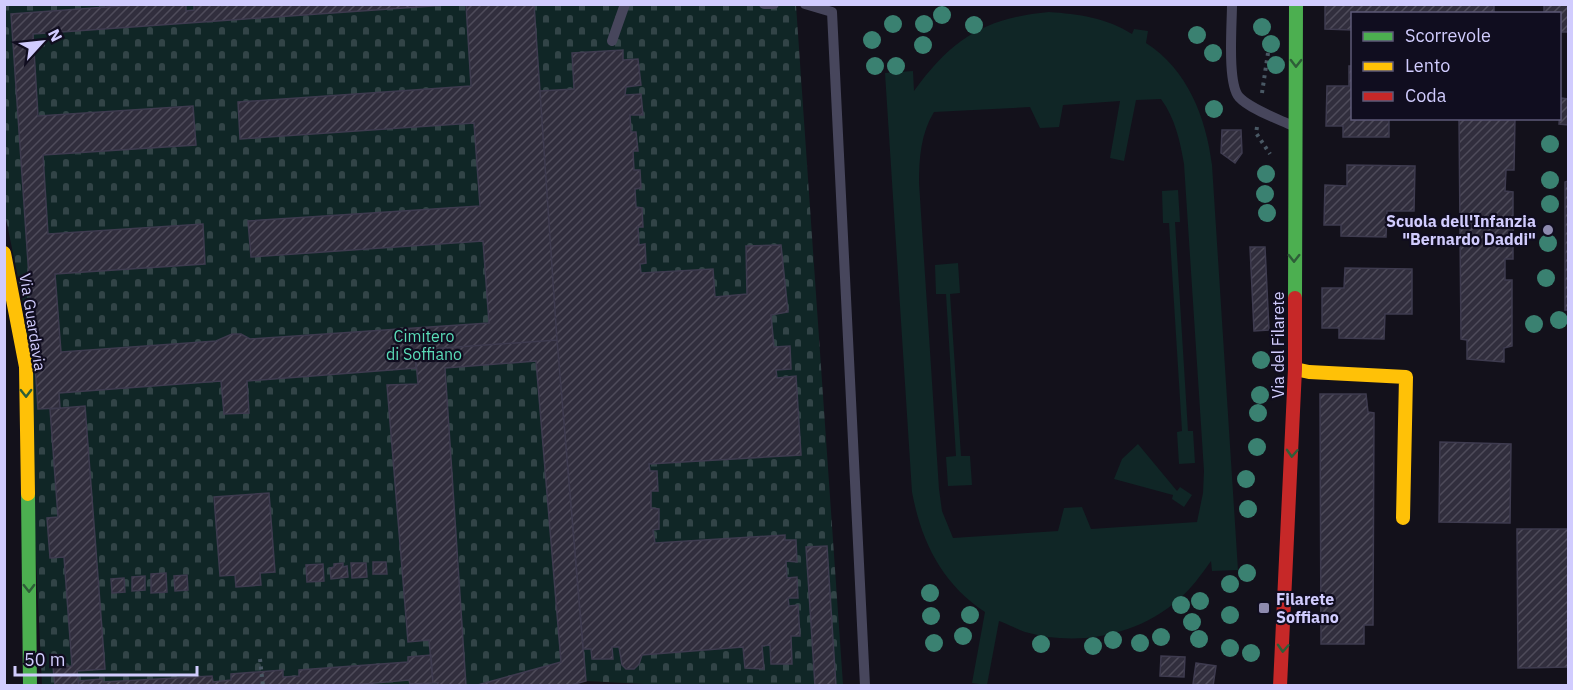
<svg xmlns="http://www.w3.org/2000/svg" width="1573" height="690" font-family="'IBM Plex Sans',sans-serif">
  <defs>
    <pattern id="cemetery-stones" width="16" height="16" patternUnits="userSpaceOnUse" patternTransform="scale(1.5)"><rect width="16" height="16" fill="#102626"/><path d="M2 7V4a2 2 0 0 1 4 0v3zM10 15v-3a2 2 0 0 1 4 0v3z" fill="#324447"/></pattern>
    <pattern id="building-hatch" width="6" height="6" patternUnits="userSpaceOnUse" patternTransform="scale(1.5)"><rect width="6" height="6" fill="#312e3d"/><path d="M-1 1l2-2M0 6l6-6M5 7l2-2" fill="none" stroke="#4e4b5a"/></pattern>
  </defs>
  <rect width="100%" height="100%" fill="#13111b"/>
  <path fill="url(#cemetery-stones)" d="M4,5h792l47,680 -159,1 -98,-5 -19,5 -525,-1 -18,-378 -19,-93z"/>
  <path fill="#102626" fill-rule="evenodd" d="M1049,12c29,2 58,6 83,22l2,-5 14,2 -2,12c42,27 60,75 66,122l26,405 -26,1 -1,-10c-10,14 -20,28 -33,39 -41,36 -101,47 -153,32 -9,-3 -17,-8 -26,-11l-12,64 -15,-2 13,-71c-43,-28 -64,-71 -73,-120l-27,-419 28,-2 1,20c38,-52 70,-73 135,-79zM1161,99c14,19 19,42 23,65l20,307 -1,22 -6,29 -106,7 -9,-22 -18,1 -6,23 -105,7 -11,-27 -3,-22 -20,-306c0,-25 2,-50 15,-71l96,-5 10,21 19,-1 4,-22 57,-4 -10,57 14,3 12,-61z
    M1178,190l2,32h-5l13,209h5l2,32 -16,1 -2,-32 5,-1 -13,-208h-6l-1,-32z
    M958,263l2,30 -10,1 11,162h9l2,29 -24,1 -2,-29 10,-1 -10,-162h-10l-1,-29z
    M1138,444l39,47 3,-4 12,8 -8,12 -12,-8 1,-4 -59,-16 8,-20z"/>
  <path fill="url(#building-hatch)" stroke="#3e3b4f" stroke-width="1.5" d="M148,4h38v7l8,-1v-6h28v2l7,-2h232l-428,30 5,82 155,-10 3,39 -153,10 5,79 155,-10 2,40 -150,10 6,78 155,-11 16,-7h9l9,5 239,-16 -6,-82 -232,16 -3,-36 232,-15 -6,-83 -234,16 -2,-37 233,-16 -5,-82h68l23,336 -142,10 1,18 -169,13 2,32 -25,1 -3,-33 -162,12 1,15 -22,1 -27,-395z
    M1325,4h169v10h-142v16l-27,-1z
    M1544,4h24v28h-8v-18h-16z
    M623,50v10l15,-1 3,26 -15,2 -1,8 16,-1 2,21h-13l1,17h5l2,19h-5l1,19h6l1,18 -6,1 1,18 6,1 1,19h-5l1,18 6,-1 1,19 -6,1 1,9 72,-4 2,28 32,-3 -1,-48 35,-1 7,67 -17,3 3,32 16,-1 1,23 -15,1 1,8 19,-2 5,79 -152,9 1,7h7l1,20h-7v17l8,1v20l-6,1 2,13 130,-8v5h11l1,22 -11,-1 1,17 10,-1 1,21h-10l1,8 9,-1 2,31h-9l1,28h-21l-1,-19 -8,1 2,23 -19,-1 -2,-21 -101,8 -3,9 -5,5h-8l-4,-4 -3,-18h-7l1,12h-21l-1,-10h-8l-26,-309 -17,-249 34,-2 -2,-36z
    M1349,66h3v52h37v19h-46v-11h-17l1,-40h22z
    M1561,98l7,1v26l-9,-1z
    M1459,118h56l-1,52h-8l-1,21 8,1v67h-8v21h7v66l-8,2v14l-37,-3v-19l-6,-1z
    M1222,130h19l1,23 -7,10 -14,-10z
    M1347,165l68,1 -1,45h-27l-1,26 -45,-1v-11h-17l1,-40 22,1z
    M1568,181v129h-3v-128z
    M1250,247h15l4,83 -15,1z
    M1345,268l67,1v45h-27l-1,25 -45,-1v-10h-17v-40h22z
    M557,340l29,341 -19,5h-93l87,-24 -25,-301 -91,7 21,318h-29l1,-3h-5l-4,-43 -21,2 -21,-257 31,-1 -3,-34z
    M1320,394h46l2,18 6,1 -1,212h-9v19h-43z
    M85,406l20,263 -28,2 2,15h-24l-2,-19 19,-1 -8,-109 -14,1 -3,-40 11,-1 -8,-108z
    M1440,442l71,2 -1,79 -71,-1z
    M269,493l6,79 -15,1 1,12 -25,2 -1,-12 -15,1 -6,-79z
    M1517,529h51v138l-50,1z
    M827,546l9,140h-21l-9,-139z
    M373,562h13l1,12h-14z
    M343,563v4l4,-1 1,11 -17,2 -1,-11 4,-1v-3z
    M351,563h15l1,14 -15,1z
    M323,564l1,17 -17,1 -1,-17z
    M166,573l1,19 -16,1v-19z
    M187,575l1,15 -13,1 -1,-15z
    M145,576v14l-13,1v-14z
    M124,578l1,14 -13,1 -1,-14z
    M431,655l2,28 -23,1 -1,-4 -68,6h-262l-1,-5 24,-2 1,3 109,-6 1,6 18,-2v-6l52,-4v7l16,-1v-6l109,-8v-5z
    M1161,656l24,1 -1,20 -24,-1z
    M1196,663l20,3 -3,20 -20,-2z"/>
  <g fill="none" stroke-linecap="round" stroke-linejoin="round">
    <path stroke="#495864" stroke-width="4" stroke-dasharray="3 4.5" stroke-linecap="butt" d="M1262,93l6,-40
      M1257,127l-1,6 14,21
      M260,659l3,27
      M583,686h3"/>
    <path stroke="#47465c" stroke-width="10" d="M764,4h10
      M805,4l27,8 33,674
      M1232,4c0,21 -5,79 7,93 11,12 39,22 54,29
      M612,41l13,-37"/>
    <path stroke="#4caf50" stroke-width="14" d="M1295,298l1,-294
      M28,494l2,192"/>
    <path stroke="#ffc107" stroke-width="14" d="M4,253l22,114 2,127
      M1295,369l14,3 97,5 -3,141"/>
    <path stroke="#c62828" stroke-width="14" d="M1280,686l15,-317v-71"/>
  </g>
  <g fill="#3a8171">
    <circle cx="942" cy="15" r="9"/>
    <circle cx="893" cy="24" r="9"/>
    <circle cx="924" cy="24" r="9"/>
    <circle cx="974" cy="25" r="9"/>
    <circle cx="1262" cy="27" r="9"/>
    <circle cx="1197" cy="35" r="9"/>
    <circle cx="872" cy="40" r="9"/>
    <circle cx="1271" cy="44" r="9"/>
    <circle cx="923" cy="45" r="9"/>
    <circle cx="1213" cy="53" r="9"/>
    <circle cx="1276" cy="65" r="9"/>
    <circle cx="875" cy="66" r="9"/>
    <circle cx="896" cy="66" r="9"/>
    <circle cx="1214" cy="109" r="9"/>
    <circle cx="1550" cy="144" r="9"/>
    <circle cx="1266" cy="174" r="9"/>
    <circle cx="1550" cy="180" r="9"/>
    <circle cx="1265" cy="194" r="9"/>
    <circle cx="1550" cy="204" r="9"/>
    <circle cx="1267" cy="213" r="9"/>
    <circle cx="1548" cy="243" r="9"/>
    <circle cx="1546" cy="278" r="9"/>
    <circle cx="1559" cy="320" r="9"/>
    <circle cx="1534" cy="324" r="9"/>
    <circle cx="1261" cy="360" r="9"/>
    <circle cx="1260" cy="395" r="9"/>
    <circle cx="1258" cy="413" r="9"/>
    <circle cx="1257" cy="447" r="9"/>
    <circle cx="1246" cy="479" r="9"/>
    <circle cx="1248" cy="509" r="9"/>
    <circle cx="1247" cy="573" r="9"/>
    <circle cx="1230" cy="584" r="9"/>
    <circle cx="930" cy="593" r="9"/>
    <circle cx="1200" cy="601" r="9"/>
    <circle cx="1181" cy="605" r="9"/>
    <circle cx="970" cy="615" r="9"/>
    <circle cx="1230" cy="615" r="9"/>
    <circle cx="931" cy="616" r="9"/>
    <circle cx="1192" cy="622" r="9"/>
    <circle cx="963" cy="636" r="9"/>
    <circle cx="1161" cy="637" r="9"/>
    <circle cx="1199" cy="639" r="9"/>
    <circle cx="1113" cy="640" r="9"/>
    <circle cx="934" cy="643" r="9"/>
    <circle cx="1140" cy="643" r="9"/>
    <circle cx="1041" cy="644" r="9"/>
    <circle cx="1093" cy="646" r="9"/>
    <circle cx="1230" cy="648" r="9"/>
    <circle cx="1251" cy="653" r="9"/>
  </g>
  <defs><path id="oneway-chevron" d="M-2-3.5L2.5 0L-2 3.5" fill="none" stroke-width="1.6" stroke-linecap="round" stroke-linejoin="round" transform="scale(1.5)"/></defs>
  <g stroke="#2e5e38">
    <use href="#oneway-chevron" transform="translate(1296 63) rotate(91)"/>
    <use href="#oneway-chevron" transform="translate(1294 258) rotate(90)"/>
    <use href="#oneway-chevron" transform="translate(26 393) rotate(89)"/>
    <use href="#oneway-chevron" transform="translate(1292 453) rotate(93)"/>
    <use href="#oneway-chevron" transform="translate(29 588) rotate(89)"/>
    <use href="#oneway-chevron" transform="translate(1283 648) rotate(93)"/>
  </g>
  <g fill="#8e8baf" stroke="#100d1f" stroke-width="2">
    <circle cx="1548" cy="230" r="6"/>
    <rect x="1258" y="602" width="12" height="12" rx="3"/>
  </g>
  <g text-anchor="middle" dominant-baseline="central" stroke-width="4.5" stroke-linejoin="round" paint-order="stroke">
    <g font-size="16" font-weight="bold" fill="#d1ccfe" stroke="#100d1f" text-anchor="end">
      <text x="1536" y="221">Scuola dell'Infanzia<tspan x="1536" dy="18">"Bernardo Daddi"</tspan></text>
      <text x="1276" y="599" text-anchor="start">Filarete<tspan x="1276" dy="18">Soffiano</tspan></text>
    </g>
    <g font-size="16" fill="#d1ccfe" stroke="#100d1f">
      <text transform="translate(33 322) rotate(81)">Via Guardavia</text>
      <text transform="translate(1278 345) rotate(-90)">Via del Filarete</text>
    </g>
    <g font-size="16" fill="#5adcb8" stroke="#100d1f">
      <text x="424" y="336">Cimitero<tspan x="424" dy="18">di Soffiano</tspan></text>
    </g>
  </g>
  <rect width="1573" height="690" fill="none" stroke="#d1ccfe" stroke-width="12"/>
  <rect x="1351" y="12" width="210" height="108" fill="#100d1f" stroke="#5d5978" stroke-width="1.5"/>
  <rect x="1363" y="32" width="30" height="9" fill="#4caf50" stroke="#5d5978" stroke-width="1.5"/>
  <text x="1405" y="42" font-size="18" fill="#d1ccfe">Scorrevole</text>
  <rect x="1363" y="62" width="30" height="9" fill="#ffc107" stroke="#5d5978" stroke-width="1.5"/>
  <text x="1405" y="72" font-size="18" fill="#d1ccfe">Lento</text>
  <rect x="1363" y="92" width="30" height="9" fill="#c62828" stroke="#5d5978" stroke-width="1.5"/>
  <text x="1405" y="102" font-size="18" fill="#d1ccfe">Coda</text>
  <g transform="translate(42 42) rotate(63)" stroke="#100d1f" stroke-width="4.5" paint-order="stroke">
  <path d="M0-4.5L10 22L0 15L-10 22Z" fill="#d1ccfe"/>
  <text y="-9" font-size="16" font-weight="bold" text-anchor="middle" fill="#d1ccfe">N</text>
  </g>
  <path d="M15 666v9h182v-9" fill="none" stroke="#d1ccfe" stroke-width="3"/>
  <text x="24" y="666" font-size="18" fill="#d1ccfe" stroke="#100d1f" stroke-width="4.5" paint-order="stroke">50 m</text>
</svg>
